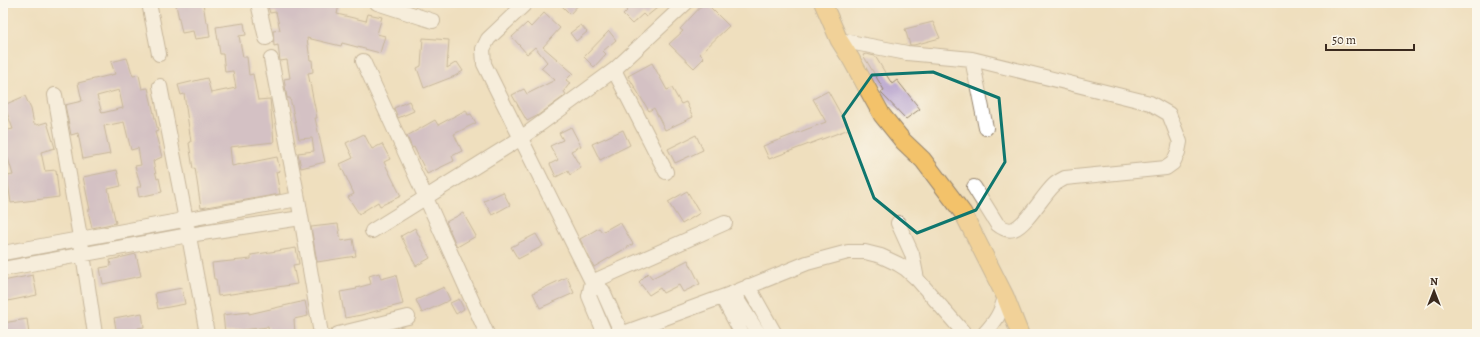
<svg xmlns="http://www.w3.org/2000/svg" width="1480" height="337" font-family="Alegreya,serif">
  <rect width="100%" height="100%" fill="#fbf7ec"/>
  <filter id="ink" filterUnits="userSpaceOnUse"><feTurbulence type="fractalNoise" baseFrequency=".025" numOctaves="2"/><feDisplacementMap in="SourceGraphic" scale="8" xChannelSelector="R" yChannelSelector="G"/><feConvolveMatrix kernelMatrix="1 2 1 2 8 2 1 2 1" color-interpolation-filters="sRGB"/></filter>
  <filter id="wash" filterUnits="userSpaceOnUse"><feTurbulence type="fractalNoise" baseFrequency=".012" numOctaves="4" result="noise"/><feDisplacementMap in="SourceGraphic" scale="16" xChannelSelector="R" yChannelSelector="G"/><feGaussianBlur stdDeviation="0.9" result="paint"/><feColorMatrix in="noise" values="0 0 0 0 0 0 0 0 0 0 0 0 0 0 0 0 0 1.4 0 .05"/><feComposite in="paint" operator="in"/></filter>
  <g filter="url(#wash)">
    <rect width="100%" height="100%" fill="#efdfbe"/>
    <g id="blocks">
      <path fill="#b39ecc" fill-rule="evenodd" d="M187,3h16l3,19h2l2,15 -15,2 -2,-8 -11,2 -6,-28z
        M267,3h63l9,2 -2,9 29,7 2,-7 14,3 -5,17 8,2 -5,17 -38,-10 -1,3 -34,-8 3,22h2l1,12 -5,1 9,45h-2l10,44 -24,6 -3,-15 16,-2 -2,-13 -13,1 -9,-41h-3l-3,-19 6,-1 -3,-18 -7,1 -2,-16 -4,1 -1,-15 7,-1 -4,-18 -6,1z
        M559,3h21l-10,11z
        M620,3h43l-17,14 -3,-3 -11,10 -9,-9 4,-4z
        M704,3h2l23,23 -29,28 4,4 -10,10 -25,-24 14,-13 -3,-2z
        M544,13l16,15 -17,19 30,26 -7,7 4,3 -6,8 2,4 -29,21 -10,5 -15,-26 12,-6 3,5 28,-14 -14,-12 6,-6 -12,-15 -8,7 -15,-17 15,-14 4,4z
        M933,22l7,16 -26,7h-4l-5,-16z
        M244,23l2,12 -7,1 4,21h4l2,18 4,-1 5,26 12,-1 4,43 -44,5 2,19 45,-9 3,14 -4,1 4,22 -79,14 -6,-40 -2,1 -4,-26 2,-1 -7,-48 -3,1 -3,-10 29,-7 4,15 25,-5 -3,-17 -8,1 -2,-18h-3l-4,-27z
        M581,25l6,7 -11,9 -6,-8z
        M609,31l7,9 -13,11 3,3 -12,13 -10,-10z
        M423,38l26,2 -2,28 10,-6 6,9 -8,5 -31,12 -7,-20 4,-2z
        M866,54l9,2 17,28 5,-4 23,29 -14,10 -24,-25 -1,-2 3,-2 -21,-35z
        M127,58l6,18 6,-1 3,14 6,-1 10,43 -3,1 7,25 -9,4 4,18 2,-1 3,14 -23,5 -2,-10h4l-6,-21 6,-1 -3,-17 -7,2 -7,-28 -20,4 6,28 -27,5 -5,-26 -7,2 -6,-30 17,-4 -4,-18 37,-9 -4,-12zM119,90l4,18 -21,5 -5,-17z
        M652,63l15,27 5,-2 9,16 5,-2 7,15 -28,13 -11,-22 -5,3 -21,-35z
        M828,91l21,38 -80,30 -6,-13 63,-24 -13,-23z
        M25,96l6,13 3,15h2l1,1 10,-3 8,26 -14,4 4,19 11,-1 3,27 -48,6 -4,-27 6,-1 -5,-17h-3l-2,-10v-17l10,-2 -9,-24z
        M409,101l5,10 -16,7 -4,-10z
        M466,110l2,5 3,-1 5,9 -22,11 8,17 -10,5 2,5 -27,13 -13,-27 -2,1 -5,-12 28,-16 3,5z
        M571,127l10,19 -10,5 10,17 -11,7 -2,-4 -12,6 -6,-13 8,-4 -8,-14 13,-6 -4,-7z
        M623,130l7,15 -30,15 -8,-16z
        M364,134l8,15 10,-5 8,15 -6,3 17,34 -21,10 -2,-4 -19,12 -11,-17 6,-3 -14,-30 13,-6 -7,-15z
        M696,135l7,15 -28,13 -7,-14z
        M117,170l4,16 -13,3 8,34 -24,5 -4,-18h2l-7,-33z
        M687,191l13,22 -18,11 -14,-22z
        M503,192l7,13 -18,10 -8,-14z
        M463,213l13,23 -19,11 -11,-25z
        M620,222l13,22 -39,23 -14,-28 19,-11 3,4z
        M338,224l3,17 12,-2 3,17 -39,6 -6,-35z
        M415,228l15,30 -14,8 -15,-30z
        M536,234l7,12 -25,13 -7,-12z
        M296,248l3,16 -6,1 4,19 -79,12 -2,-17h-2l-2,-16 39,-4v-4z
        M136,254l5,22 -38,8 -3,-16 11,-2 -1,-6z
        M688,260l12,24 -17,8 -4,-7 -16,8 -3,-5 -11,7 -10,-13 9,-9 4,5z
        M379,273l2,6 15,-4 7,29 -42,11 -16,3 -5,-26 17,-3 -1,-1 15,-4 -2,-8z
        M33,275l4,20 -34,7v-21z
        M567,277l7,16 -34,15 -7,-15z
        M444,287l6,13 -28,13 -6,-13z
        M182,288l3,16 -27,5 -3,-16z
        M459,299l5,10 -8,5 -6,-11z
        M305,301l3,15 -14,3 1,15h-26l-1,-7 -43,5 -2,-17 26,-3v2z
        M142,313l2,14 -6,1v2l-21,4 -3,-16z
        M27,319l2,15h-24l-2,-11z"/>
    </g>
  </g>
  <g filter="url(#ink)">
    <use href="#blocks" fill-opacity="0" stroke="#95846e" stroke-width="1"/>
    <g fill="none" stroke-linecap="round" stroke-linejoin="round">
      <defs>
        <path id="minor" d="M149,3l10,51
          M258,3l8,35
          M377,3l56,18
          M526,3l-38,36 -5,10 1,15 108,218 11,9 19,43
          M839,40l68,13 65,6 178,44 19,11 11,28 -2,10 -5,11 -7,5 -101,10c-4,2 -8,4 -11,7 -11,10 -27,39 -40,44 -6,2 -12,-1 -17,-5l-23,-37
          M271,59l27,140 23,135
          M972,59l14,69
          M363,61l63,137 61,136
          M614,70l52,102
          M160,86l26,134 21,114
          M55,95l28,159 12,80
          M898,223l14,31 5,25
          M372,231l149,-93 93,-68 72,-67
          M3,253l295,-54
          M3,269l186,-34 112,-17
          M592,282l133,-59
          M592,282l-3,14 16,38
          M748,286l27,48
          M733,293l26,41
          M722,297l20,37
          M338,334l70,-17
          M621,334l112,-41 74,-30 41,-11h17l16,4 17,8 8,5 11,10 48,55
          M984,334c12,-13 17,-21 21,-38"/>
        <path id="major" d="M823,3l16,37 12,19 31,56 21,26 20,19 40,53 42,83 15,38"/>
      </defs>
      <use href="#minor" stroke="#95846e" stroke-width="16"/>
      <use href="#major" stroke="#95846e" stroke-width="19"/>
      <use href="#minor" stroke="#fff" stroke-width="14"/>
      <use href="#major" stroke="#f3c26a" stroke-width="17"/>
    </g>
  </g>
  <path d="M0 0H1480V337H0ZM933,72l66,26 6,64 -29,48 -59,23 -43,-35 -31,-82 29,-41z" fill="#efdfbe" fill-opacity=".55" fill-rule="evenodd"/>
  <path fill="none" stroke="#0f766e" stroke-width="3" stroke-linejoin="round" d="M933,72l66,26 6,64 -29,48 -59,23 -43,-35 -31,-82 29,-41z"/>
  <rect width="1480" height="337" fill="none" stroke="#fbf7ec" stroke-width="16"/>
  <g transform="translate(1434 291)" stroke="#fbf7ec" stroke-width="3" paint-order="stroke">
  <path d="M0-3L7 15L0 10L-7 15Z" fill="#3b2a1e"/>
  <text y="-6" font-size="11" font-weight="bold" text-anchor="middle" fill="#3b2a1e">N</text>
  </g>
  <path d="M1326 44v6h88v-6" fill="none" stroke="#3b2a1e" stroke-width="2"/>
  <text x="1332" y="44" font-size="12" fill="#3b2a1e" stroke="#fbf7ec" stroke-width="3" paint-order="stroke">50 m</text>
</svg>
